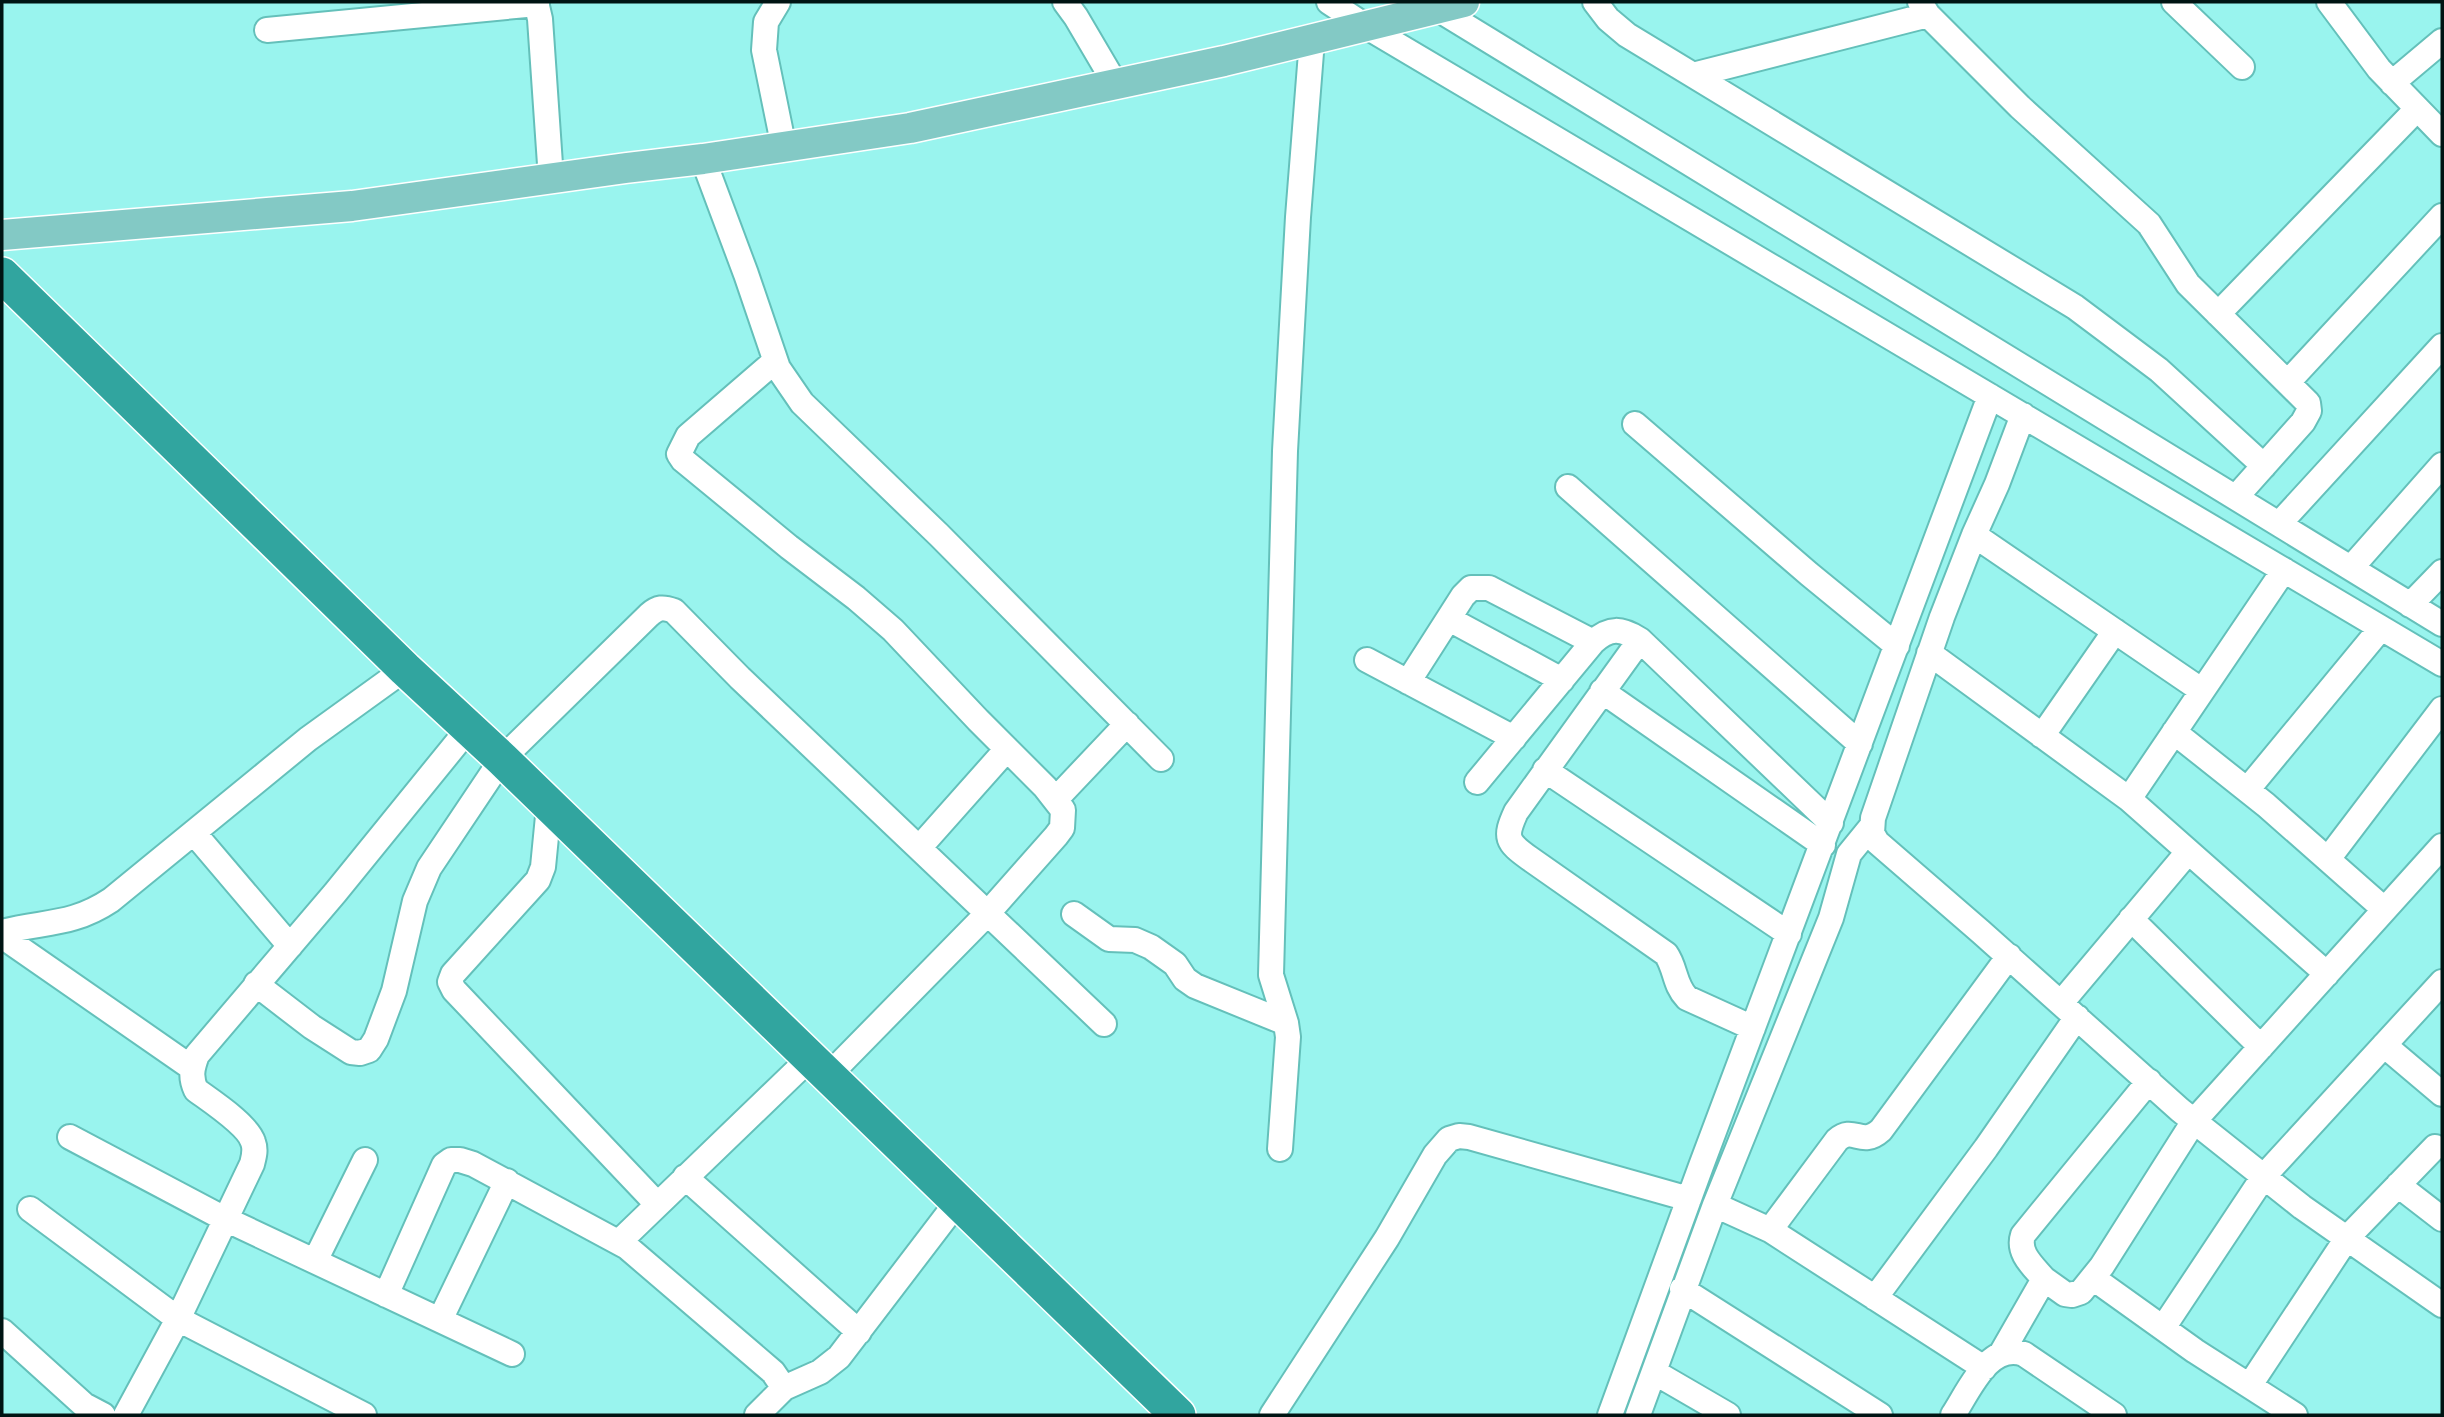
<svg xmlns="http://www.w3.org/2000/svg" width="2444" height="1417" font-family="Roboto,sans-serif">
  <rect width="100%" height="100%" fill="#99f4ee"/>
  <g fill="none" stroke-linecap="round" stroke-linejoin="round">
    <defs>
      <path id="minor" d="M536,2l4,17 11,160
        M778,2l-12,20 -2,28 20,98
        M1065,2l11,15 40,68
        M1329,2l38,25 1075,637
        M1595,2l13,17 19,16 448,272 84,63 105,96
        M1920,2l8,13 92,92 129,117 39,60 120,119 1,8 -6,11 -67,75
        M2174,2l68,65
        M2329,2l50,67 63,65
        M1428,3l1014,621
        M267,30l270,-26
        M1693,75l235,-60
        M2392,83l50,-42
        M703,159l43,115 32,94 24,35 137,132 222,224
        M2218,314l199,-205
        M775,361l-87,75 -9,18 4,6 106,87 67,51 37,32 85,90 67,67 18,23 -1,18 -6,8 -69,78 -158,161
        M2288,382l154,-166
        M2023,415l-26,69 -23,51 -32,82 -69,201 -1,15 5,9 104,90 199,178 122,97 140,98
        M1635,424l174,150 88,72
        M1568,487l292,257
        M2279,524l163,-178
        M1974,535l227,155
        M2351,568l91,-103
        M2410,605l32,-33
        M1449,619l113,61
        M1640,640l-124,172c-12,26 -9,30 13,46l137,96c10,14 8,31 21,44l66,30
        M1929,653l200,146 198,175
        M1367,660l147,78
        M1408,682l55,-86 8,-8h18l104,54
        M1602,691l221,154
        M2174,732l92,73 118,104
        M2042,736l73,-105
        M1545,770l244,164
        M1477,782l116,-140c17,-15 28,-14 47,-2l191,183
        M2247,790l134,-162
        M1056,799l71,-75
        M2129,799l155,-229
        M549,806l-6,61 -5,13 -85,94 -3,8 4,8 203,214
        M194,833l96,113
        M919,848l88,-99
        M2328,859l114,-150
        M1074,914l35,25 26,1 16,7 24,17 10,15 10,7 91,37
        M2131,919l130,128
        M2,932c42,-11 70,-6 109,-32l197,-161 97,-70
        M2,936l190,132
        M256,984l56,43 39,25 9,1 9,-3 7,-11 18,-48 21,-90 14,-33 73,-109 147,-144c9,-8 14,-8 25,-4l66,67 364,346
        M2061,1003l127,-151
        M2384,1045l58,49
        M70,1137l155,82 287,135
        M1280,1149l8,-112 -2,-14 -15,-48 14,-524 13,-234 14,-177
        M685,1177l174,155
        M2398,1185l44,34
        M1715,1205l116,-287 18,-64 22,-27
        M30,1209l148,110 186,96
        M1770,1230l67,-90c17,-15 24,8 44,-10l128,-174
        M619,1242l192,-185
        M315,1261l50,-101
        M2093,1278l102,73 100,64
        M2044,1279l21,15 7,1 9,-3 21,-26 92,-145 248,-275
        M1682,1289l198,126
        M386,1295l58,-130 7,-5h9l13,4 154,83 146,125 11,16
        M1875,1298l111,-150 91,-131
        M440,1320l67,-139
        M2163,1328l101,-152 178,-194
        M2,1331l82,74 19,10
        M2001,1354l43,-75c-11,-13 -27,-26 -21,-44l126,-154
        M1654,1372l74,43
        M2250,1385l97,-147 88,-91
        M126,1415l52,-96 74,-155c2,-8 4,-14 1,-22 -5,-17 -42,-41 -57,-52 -6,-13 -4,-22 1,-35l138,-162 134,-165
        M757,1415l27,-27 36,-16 19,-15 119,-156
        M1272,1415l115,-177 48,-83 14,-16 10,-3 10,1 220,62
        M1610,1415l91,-249 289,-770
        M1638,1415l77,-210 55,25 214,138
        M1953,1415c16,-24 36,-74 71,-61l90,61"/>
      <path id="major" d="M2,235l350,-29 274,-38 77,-9 207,-31 314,-67 240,-59"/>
      <path id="highway" d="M2,275l403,394 97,90 676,656"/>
    </defs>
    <use href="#minor" stroke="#64c0ba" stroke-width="28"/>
    <use href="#major" stroke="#fff" stroke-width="33"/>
    <use href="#highway" stroke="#fff" stroke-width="38"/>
    <use href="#minor" stroke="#fff" stroke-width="24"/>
    <use href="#major" stroke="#83c9c5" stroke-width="30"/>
    <use href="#highway" stroke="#31a59f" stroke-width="35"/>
  </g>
  <rect width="2444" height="1417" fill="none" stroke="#001413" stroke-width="7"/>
</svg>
